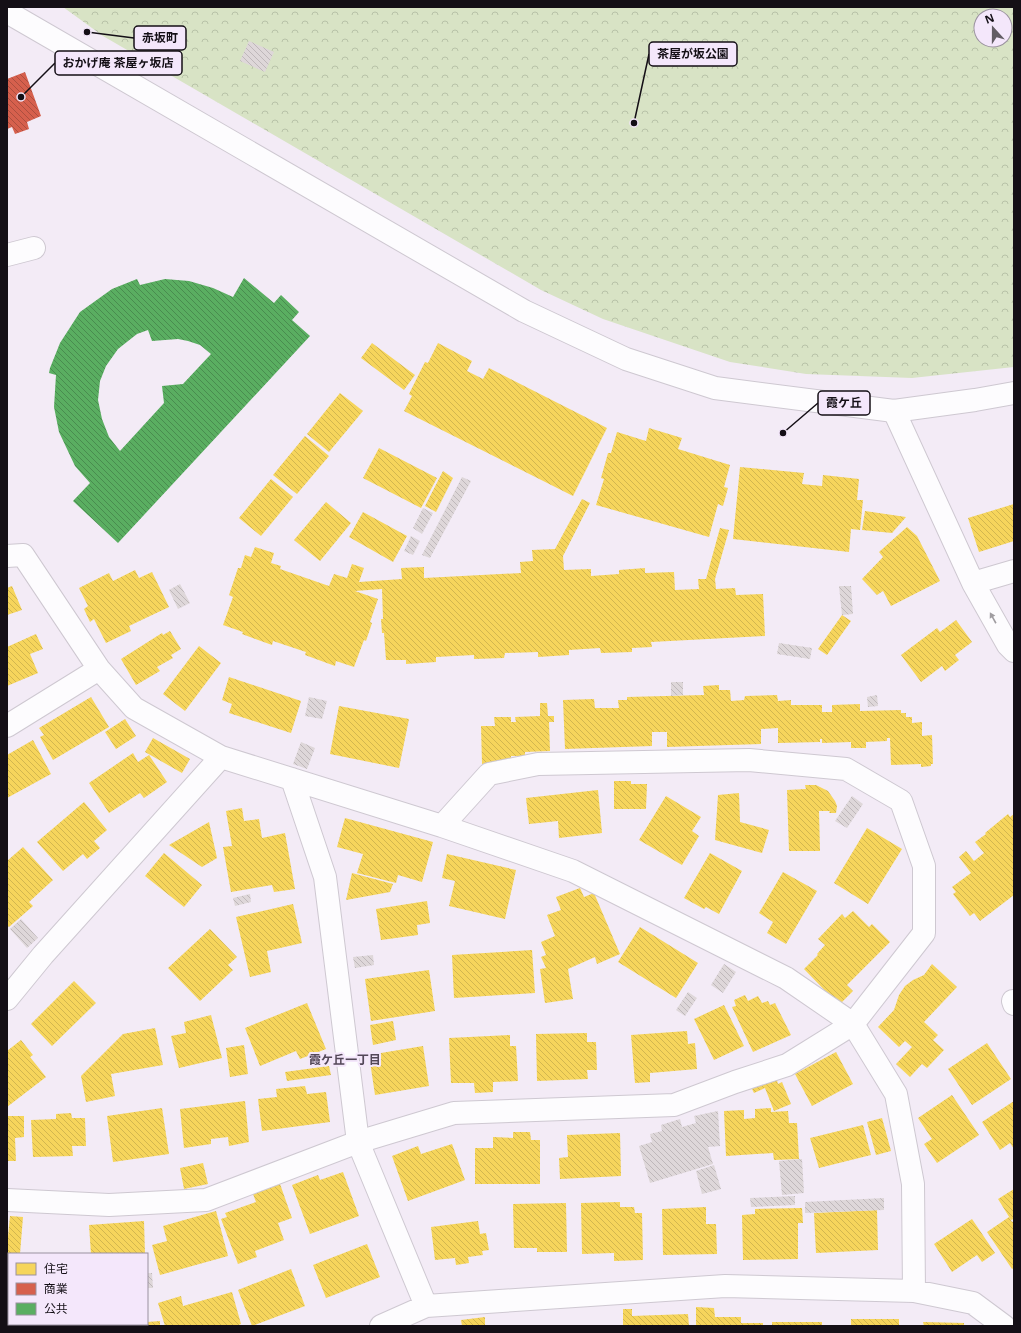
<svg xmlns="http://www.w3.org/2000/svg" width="1021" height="1333" font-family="'Noto Sans','Noto Sans JP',sans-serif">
  <defs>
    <pattern id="park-crowns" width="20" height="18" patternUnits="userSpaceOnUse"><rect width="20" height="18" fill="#d8e3c5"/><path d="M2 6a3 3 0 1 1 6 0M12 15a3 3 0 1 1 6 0" fill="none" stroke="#b8c2a8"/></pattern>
    <pattern id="homes-back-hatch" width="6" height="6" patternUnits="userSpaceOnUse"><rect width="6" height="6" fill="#f6d55c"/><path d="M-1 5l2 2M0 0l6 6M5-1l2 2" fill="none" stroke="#d2b64f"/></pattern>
    <pattern id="shops-back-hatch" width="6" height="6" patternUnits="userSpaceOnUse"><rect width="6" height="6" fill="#d6604d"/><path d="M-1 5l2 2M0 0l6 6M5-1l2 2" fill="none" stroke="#ac4e3f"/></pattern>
    <pattern id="public-back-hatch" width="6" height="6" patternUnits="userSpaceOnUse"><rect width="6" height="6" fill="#5aae61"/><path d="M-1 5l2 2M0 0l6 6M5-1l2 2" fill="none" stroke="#498c4f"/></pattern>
    <pattern id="building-back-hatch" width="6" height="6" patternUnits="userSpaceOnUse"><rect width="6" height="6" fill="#ded7d9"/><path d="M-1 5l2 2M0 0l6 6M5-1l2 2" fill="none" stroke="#beb7ba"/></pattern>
  </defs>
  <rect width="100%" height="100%" fill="#f3ebf6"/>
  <path fill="url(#park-crowns)" fill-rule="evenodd" d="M63,7h951v360l-102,11 -106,-4 -76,-12 -127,-43 -62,-29 -438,-254zM981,16h24v24h-24z"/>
  <path fill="url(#homes-back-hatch)" d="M372,343l43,32 -11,15 -43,-32z
    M438,343l34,18 -5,10 16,8 6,-11 118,60 -34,68 -169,-85 8,-15 -3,-2 16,-32 3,1z
    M340,393l23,18 -34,41 -22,-18z
    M649,428l33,10 -4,11 52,16 -6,22 4,1 -5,18 -5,-2 -9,33 -113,-32 8,-26 -3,-1 7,-25h3l6,-21 29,9z
    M305,436l24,20 -32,38 -24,-19z
    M379,448l58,30 -16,30 -58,-30z
    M740,467l64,6 -2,11 20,2 1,-11 36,4 -2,21h6l-3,30 -9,-1 -2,23 -116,-13z
    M443,471l10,7 -17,34 -11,-6z
    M271,479l22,18 -32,39 -22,-18z
    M582,499l8,4 -27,53 1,14 27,-1v7l28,-2v-4l26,-2v5l29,-1 1,18 24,-1 -1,-10h8l14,-51 9,2 -14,49 1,10 19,-1 1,7 27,-1 2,42 -114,6 1,5 -20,1v4l-31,1 -1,-5 -31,2v5l-31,2v-5l-33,1 -1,5 -30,1v-4l-38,2v5l-30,2v-4h-20l-2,-27h-2l-1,-14h2l-1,-30 -27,2 23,8 -8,23 2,1 -6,18 -2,-1 -10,27 -18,-6 -1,5 -30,-11 1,-3 -33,-11 -1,4 -30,-11 1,-2 -20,-7 10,-28 -4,-2 9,-27h3l4,-13 6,2 4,-10 19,6 -3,10 10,3 -1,3 49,17 5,-12 13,4 5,-14 12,4 -5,14 43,-3 -1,-11 23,-1v11l97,-5 -1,-11 13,-1 -1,-11 23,-1z
    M326,502l25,21 -31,38 -26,-21z
    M1014,504v37l-35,11 -11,-34z
    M865,511l41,6 -14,16 -30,-3z
    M363,512l44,24 -14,26 -44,-25z
    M907,527l10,9 23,45 -49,25 -8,-15 -6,4 -15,-16 21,-22 -4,-5z
    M135,570l4,8 13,-6 17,35 -40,19 2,5 -25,12 -12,-24 -4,3 -6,-13 4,-3 -9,-18 30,-15 4,8z
    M12,586l10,24 -15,5v-27z
    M842,615l9,6 -24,34 -9,-6z
    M956,620l16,22 -17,13 4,5 -14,11 -3,-5 -21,16 -20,-27 36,-27 3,4z
    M170,631l11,18 -10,6 2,3 -16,9 3,4 -24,14 -15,-26 41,-26 1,2z
    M36,634l7,15 -13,5 8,19 -31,13v-39z
    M199,646l22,17 -36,48 -22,-17z
    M229,677l72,24 -10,32 -62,-20 3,-9 -10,-4z
    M719,685v5h11l1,11 13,-1 1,-4 32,-1 1,6 13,-1v5h31v7h10v-7l28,-1v7l41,-1v3h5v4h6v6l10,-1v14l10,-1 1,29h-2v2l-10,1v-3l-30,1 -1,-27h-3v3l-21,1v6h-15v-6l-29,1v-4h-2v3l-42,1v-15l-17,1v15l-94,3v-15h-15v14l-87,3 -2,-49 31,-1 1,9h24l-1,-8h9v-3l77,-2 -1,-9z
    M91,697l18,30 -56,33 -13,-23 4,-2 -5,-7z
    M540,703h7l1,13h6v6h-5l1,29 -25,1v4h-14v4h-14v4h-15l-1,-38h14l-1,-9h17v5h5l-1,-5 25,-1z
    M339,706l70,13 -10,49 -69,-14z
    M125,719l11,17 -20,13 -11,-17z
    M153,738l37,21 -8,14 -37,-21z
    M33,740l18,34 -44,24v-43z
    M133,753l5,9 11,-7 18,27 -23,16 -4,-5 -31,20 -20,-30z
    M614,781h17v3h16l-1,25h-32z
    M805,785h11l12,6 7,10 2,5 -1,7h-7l1,-2h-11l1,40h-31l-2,-61 19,-1z
    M598,790l4,43 -43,5 -1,-17 -29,3 -3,-26z
    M739,793l1,29 29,8 -7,23 -47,-13 3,-45z
    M666,796l35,21 -9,14 7,5 -17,29 -43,-25z
    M84,802l23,28 -13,11 6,7 -13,11 -4,-5 -20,17 -26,-29z
    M242,808l2,13 15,-2 3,19 23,-5 10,56 -21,3 -2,-7 -41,7 -8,-45 9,-1 -6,-35z
    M1008,814l2,3 4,-3v81l-34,26 -6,-8 -4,3 -17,-22 3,-2 -4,-5 19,-14 -12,-16 7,-6 8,10 10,-8 -9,-11 11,-8 -1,-1z
    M345,818l88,24 -11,40 -24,-7 -2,8 -39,-10 6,-19 -26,-7z
    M209,822l8,36 -15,9 -33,-22z
    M867,828l35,21 -34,55 -34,-21z
    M23,847l30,33 -24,22 4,4 -24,21 -2,-2v-64z
    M164,853l38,32 -18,22 -39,-31z
    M710,853l32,18 -23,43 -13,-7 -2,2 -20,-11z
    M447,854l69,16 -11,49 -56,-13 6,-25 -13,-3z
    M783,872l34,19 -31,53 -19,-11 6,-11 -14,-9z
    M352,873l41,11 -3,8 -44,8z
    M580,888l4,9 10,-4 26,61 -23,10 -2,-7 -27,12 5,30 -28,4 -5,-34 6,-1 -5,-11 5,-2 -5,-13 14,-6 -8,-21 14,-5 -5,-13z
    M427,901l3,22 -13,2 1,10 -37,5 -5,-31z
    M293,904l9,39 -35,8 4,21 -21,5 -14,-60z
    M853,911l16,16 3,-3 18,18 -43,43 6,6 -14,14 -35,-36 14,-14 -1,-1 8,-9 -7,-6 24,-25 3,4z
    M640,927l58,36 -22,35 -58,-36z
    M210,929l27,28 -9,8 5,5 -33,31 -32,-33z
    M532,950l3,43 -81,5 -2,-43z
    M932,964l25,23 -33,35 14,13 -5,5 11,10 -17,18 -5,-4 -12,13 -14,-13 16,-17 -7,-6 -6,6 -21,-20 16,-17 5,-15 6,-9 8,-6 11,-5z
    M429,970l6,41 -64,10 -6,-42z
    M74,981l22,22 -44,43 -21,-22z
    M745,995l3,6 10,-5 4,7 6,-2 2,4 5,-2 16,32 -38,17 -21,-45 4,-1 -2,-6z
    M307,1003l19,46 -26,10 -4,-8 -36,15 -15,-38z
    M724,1005l20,41 -30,14 -20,-41z
    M211,1015l11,43 -43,10 -8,-32 15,-3 -2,-11z
    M393,1021l3,19 -23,5 -3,-20z
    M155,1028l8,37 -52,9 4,22 -29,6 -5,-26 42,-42z
    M687,1031l1,13 7,-1 2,26 -47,4v9l-15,1 -4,-48z
    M587,1033v9h9l1,28h-10l1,9 -51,2 -1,-47z
    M510,1035v11h6l2,35 -25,1v10l-18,1 -1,-10h-23l-2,-45z
    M21,1040l12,15 -3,2 16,20 -39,30v-56z
    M987,1043l24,36 -39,26 -24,-36z
    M244,1045l4,29 -18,3 -4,-29z
    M423,1046l6,40 -54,9 -6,-40z
    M836,1052l17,32 -41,22 -17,-32z
    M329,1066l2,9 -44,6 -2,-9z
    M776,1077l2,7 4,-2 9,22 -17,7 -9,-23 -11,5 -3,-6z
    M305,1086l2,8 19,-2 4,30 -68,9 -4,-32 19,-2 -1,-8z
    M952,1095l27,40 -42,28 -13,-19 8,-5 -14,-21z
    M245,1101l4,41 -20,4 -1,-9 -17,2v5l-27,4 -4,-39z
    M1014,1101v48l-4,-6 -10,7 -18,-28z
    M162,1108l7,46 -56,8 -6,-46z
    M771,1108v4l17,-1 1,12h8l2,36 -25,1 -1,-7 -47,3 -2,-45 20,-1v9l11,-1v-9z
    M71,1113l1,5h13l1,28h-14l1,10 -40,1 -2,-37 25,-1v-5z
    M7,1116h17v21l-9,1 1,23h-9z
    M882,1118l9,33 -15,4 -9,-33z
    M863,1125l8,30 -52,13 -9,-30z
    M513,1132h17l1,8h9v44h-65v-36h18v-11l20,1z
    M620,1133l1,43 -61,3 -1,-21 9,-1 -1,-22z
    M452,1144l13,36 -57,21 -16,-45 26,-10 3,8z
    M203,1163l5,21 -24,5 -4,-21z
    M343,1172l16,44 -49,18 -18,-49 26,-10 2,5z
    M280,1184l12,34 -14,5 6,17 -29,11 2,6 -19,7 -17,-45 6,-2 -2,-4 31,-11 -3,-8z
    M1014,1189v30l-3,1 -13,-21z
    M620,1202v5h14l1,6h7l1,47 -29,1v-8l-32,1 -1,-51z
    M566,1203l1,49h-30v-4h-23l-1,-44z
    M706,1207v17h10l1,30 -54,1 -1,-46z
    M802,1208l1,15h-5v36l-55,1 -1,-45 13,-1v-5z
    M877,1210l1,40 -62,3 -2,-40z
    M216,1211l12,45 -68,19 -8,-30 15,-4 -4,-15z
    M10,1216l13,1 -3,37h-11v17h-2v-24z
    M1009,1217l3,5 2,-1v47l-2,1 -25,-37z
    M972,1219l23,34 -13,9 -5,-7 -25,17 -18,-28z
    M144,1221l1,33h-54l-2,-29z
    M478,1221l2,13 6,-1 3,17 -7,1 1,4 -15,2 1,6 -13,2 -1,-7 -20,2 -4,-33z
    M367,1244l13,33 -54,21 -13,-33z
    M291,1269l14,37 -53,20 -14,-36z
    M232,1292l9,32 -5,2h-71l-7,-23 23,-7 2,10z
    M696,1307l18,1 1,9h26v6h22v3h-67z
    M623,1309h9v7l56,-2 1,12h-66z
    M485,1317v9h-23l-1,-6z
    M851,1319h48v7h-48z
    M160,1321v5h-70v-2h57v-2z
    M772,1322h50v4h-50z
    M923,1322l41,1v3h-40z
    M13,1324h61l-1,2h-60z"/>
  <path fill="url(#shops-back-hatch)" d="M25,72l16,44 -14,6 2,7 -14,5 -3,-7 -5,2v-50z"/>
  <path fill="url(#public-back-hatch)" fill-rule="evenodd" d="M244,278l30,25 7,-8 18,17 -7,8 18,16 -192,207 -45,-42 17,-18 -15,-17 -16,-34 -5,-25 2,-32 -7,-2 1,-5 10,-25 20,-31 32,-23 25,-10 3,6 25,-6 24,2 24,7 20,9zM148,330l4,11 26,-2 10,2 12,4 11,9 -28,30 -21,2 2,17 -44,48 -11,-14 -7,-18 -4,-19 2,-19 6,-15 12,-17 19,-15z"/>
  <path fill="url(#building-back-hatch)" d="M249,41l25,11 -9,20 -25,-11z
    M462,477l9,4 -41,77 -8,-3z
    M423,508l10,5 -11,21 -9,-6z
    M411,536l9,5 -7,14 -9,-4z
    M180,584l10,19 -12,6 -9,-19z
    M839,586h12l2,28 -11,1z
    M779,643l33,5 -2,11 -33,-5z
    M671,682h12v13l-12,1z
    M877,695l1,11 -10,1 -1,-10z
    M309,697l18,4 -5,18 -17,-3z
    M301,742l14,6 -8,21 -14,-5z
    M852,796l11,8 -16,24 -12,-7z
    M250,894l1,8 -16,4 -2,-8z
    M21,919l17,19 -11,10 -17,-19z
    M373,955l1,10 -19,3 -2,-11z
    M724,964l12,8 -13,21 -12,-8z
    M688,992l9,6 -12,18 -9,-6z
    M718,1111l2,35 -12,1 5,17 -63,19 -11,-37 13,-4 -2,-8 12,-3 -1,-6 19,-6 2,8 14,-4 -2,-7z
    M802,1159l2,34 -22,2 -3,-34z
    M714,1165l7,24 -19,5 -6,-23z
    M795,1196v9l-44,2 -1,-9z
    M884,1198v12l-79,3v-11z
    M147,1273h5l1,15h-6z"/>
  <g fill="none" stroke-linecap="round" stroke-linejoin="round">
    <defs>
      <path id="minor" d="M7,255l27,-7
        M894,411l79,172 35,62 6,6
        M7,556l16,-1 76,114 35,39 87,49 221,69 131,45 213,107 67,46 43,70 17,90 1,107
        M973,583l41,-12
        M7,726l92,-57
        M292,779l33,98 33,265 68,164
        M7,999l36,-44 178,-198
        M1013,1001l1,3
        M7,1200l102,5 97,-5 152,-58 96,-29 220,-8 61,-23 52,-17 66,-41 71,-91v-67l-23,-65 -55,-32 -97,-9 -211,4 -49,10 -47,52
        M381,1326l45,-20 299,-20 189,5 59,12 31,23"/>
      <path id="tertiary" d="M7,12l517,299 102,48 89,29 179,23 81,-11 39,-7"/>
    </defs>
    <use href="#minor" stroke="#cec8d1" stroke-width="24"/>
    <use href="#tertiary" stroke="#cec8d1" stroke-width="24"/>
    <use href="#minor" stroke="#fdfcfe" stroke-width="22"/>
    <use href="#tertiary" stroke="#fdfcfe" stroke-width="22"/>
  </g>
  <defs><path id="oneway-solid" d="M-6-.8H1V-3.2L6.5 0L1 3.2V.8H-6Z"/></defs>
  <use fill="#a09da1" href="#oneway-solid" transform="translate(993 618) rotate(-119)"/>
  <g text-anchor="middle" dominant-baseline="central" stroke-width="4" stroke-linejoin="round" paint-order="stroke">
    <g font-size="12" font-weight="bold" fill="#534858" stroke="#f4e7fb">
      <text x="345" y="1059">霞ケ丘一丁目</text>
    </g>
  </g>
  <path fill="none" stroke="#140f16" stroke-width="1.5" d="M87 32L134 38M634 123L649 54M21 97L55 63M783 433L818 403"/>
  <g fill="#140f16" stroke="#f4e7fb" stroke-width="1.5">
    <circle cx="87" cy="32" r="4"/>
    <circle cx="634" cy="123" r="4"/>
    <circle cx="21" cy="97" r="4"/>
    <circle cx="783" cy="433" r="4"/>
  </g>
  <g fill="#f4e7fb" stroke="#140f16" stroke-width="1.5">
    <rect x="134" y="26" width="52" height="24" rx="4"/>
    <rect x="649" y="42" width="88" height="24" rx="4"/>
    <rect x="55" y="51" width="127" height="24" rx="4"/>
    <rect x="818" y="391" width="52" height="24" rx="4"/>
  </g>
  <g font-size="12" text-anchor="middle" font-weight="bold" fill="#140f16">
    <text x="160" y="42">赤坂町</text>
    <text x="693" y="58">茶屋が坂公園</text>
    <text x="118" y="67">おかげ庵 茶屋ヶ坂店</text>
    <text x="844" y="407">霞ケ丘</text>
  </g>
  <rect width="1021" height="1333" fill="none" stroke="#140f16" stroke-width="16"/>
  <rect x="8" y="1253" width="140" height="72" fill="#f4e7fb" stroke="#9a919f"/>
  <rect x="16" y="1263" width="20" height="12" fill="#f6d55c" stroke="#9a919f"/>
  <text x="44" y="1273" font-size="12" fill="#140f16">住宅</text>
  <rect x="16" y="1283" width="20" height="12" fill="#d6604d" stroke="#9a919f"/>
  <text x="44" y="1293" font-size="12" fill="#140f16">商業</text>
  <rect x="16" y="1303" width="20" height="12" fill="#5aae61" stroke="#9a919f"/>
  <text x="44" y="1313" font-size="12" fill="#140f16">公共</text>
  <g transform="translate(993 28) rotate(339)"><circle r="19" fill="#f4e7fb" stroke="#9a919f"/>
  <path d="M0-3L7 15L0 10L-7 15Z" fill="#625c64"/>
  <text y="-6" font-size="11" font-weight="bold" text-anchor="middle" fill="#140f16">N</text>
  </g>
</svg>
